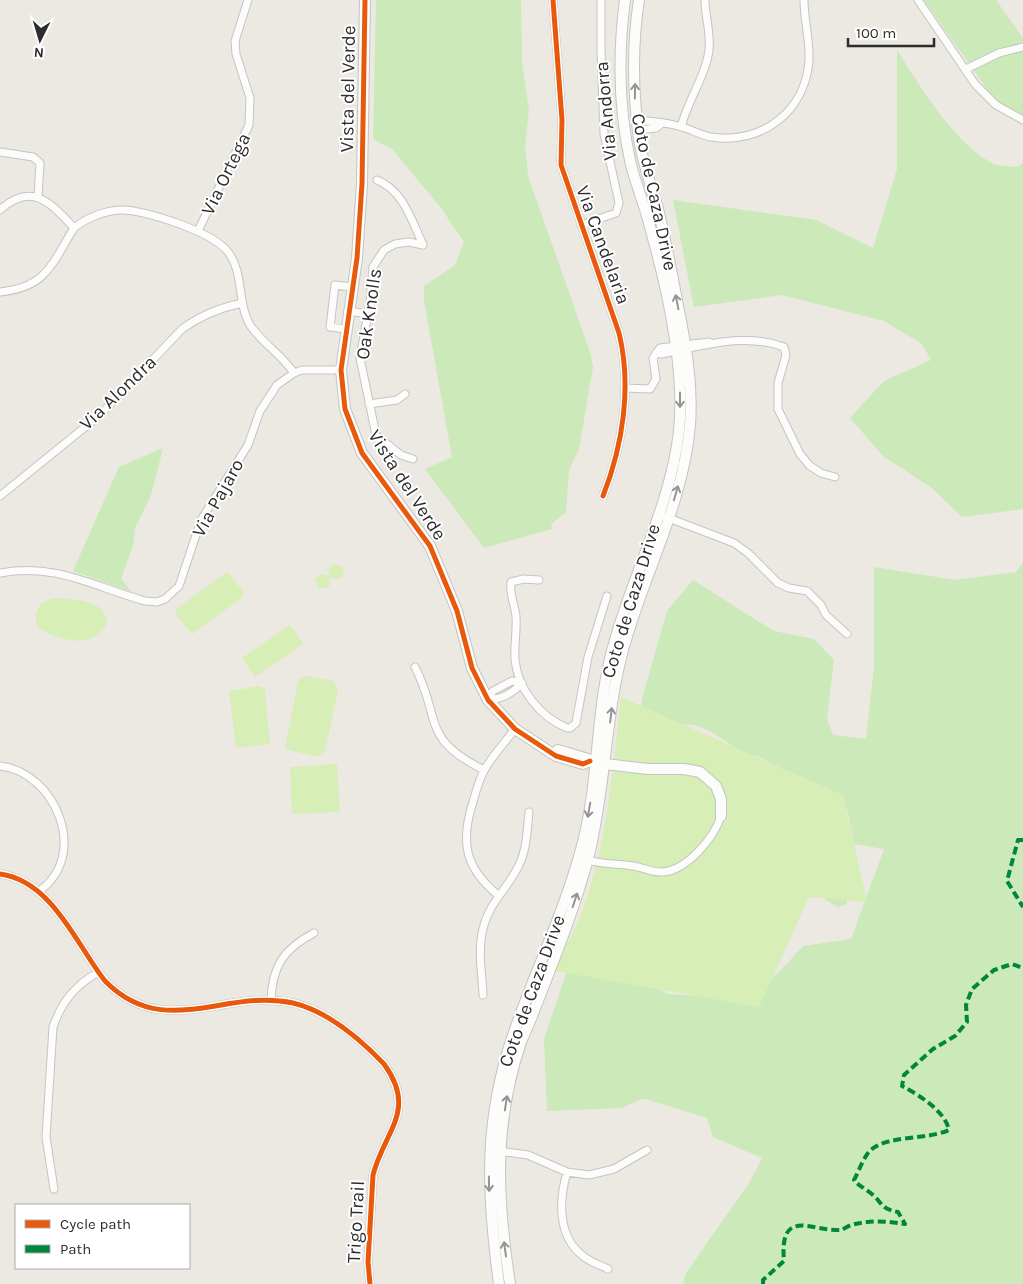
<svg xmlns="http://www.w3.org/2000/svg" width="1023" height="1284" font-family="Karla,sans-serif">
  <rect width="100%" height="100%" fill="#ece8e2"/>
  <path fill="#cbe9b9" d="M376,0h145l1,62 7,48 -4,36 3,30 62,176 3,15 -14,82 -10,21 -3,42 -15,12 1,5 -68,19 -59,-79 27,-12 -28,-156v-15l31,-21 9,-23 -23,-34 -49,-59 -19,-10z
    M924,0h72l27,38v79l-29,-18z
    M897,50c22,35 58,94 95,113 7,4 18,3 27,4l4,-5v347l-61,8 -30,-29 -49,-32 -33,-38 34,-37 47,-21 -9,-16 -38,-23 -102,-26 -88,12 -21,-107 143,20 57,28 24,-79z
    M163,448l-12,47 -16,33 -2,18 -12,33 11,13 -59,-21 46,-104z
    M1023,563v721h-340l3,-11 63,-90 13,-25 -49,-21 -6,-19 -58,-18 -7,-1 -20,9 -75,3 -3,-72 40,-119 14,33 70,41 55,3 41,-12 17,-15 22,-24 48,-7 33,-90 -30,-5 -6,-32 -8,-15 -83,-41 -15,-4 -32,-21 -15,-6 -56,-4 4,-26 24,-84 26,-31 81,51 40,8 20,21 -7,59 6,16 33,4 8,-71v-101l81,13 61,-8z
    M834,881l16,4 -4,20 -8,2 -13,-7z"/>
  <path fill="#d7eeb6" d="M333,564l10,3 1,7 -5,5 -9,-2 -1,10 -10,2 -4,-9 5,-6 9,2 -1,-6z
    M227,572l17,20 -1,5 -51,37 -16,-19v-6z
    M60,598c18,2 43,2 47,23 -7,30 -53,20 -70,5 -5,-18 6,-28 23,-28z
    M290,625l13,19 -48,33 -13,-19z
    M307,676l26,5 5,9 -13,61 -8,6 -31,-8v-5l12,-62 3,-4z
    M260,686l5,4 5,54 -34,4 -7,-57z
    M621,697l222,98 24,107 -58,-5 -50,110 -209,-37c54,-68 61,-190 71,-273z
    M337,764l3,48 -48,2 -2,-47z"/>
  <g fill="none" stroke-linecap="round" stroke-linejoin="round">
    <defs>
      <path id="street" d="M553,0l9,120 -1,45 58,168c13,53 4,112 -16,163
        M918,0l57,84 21,21 27,15
        M966,69l33,-16 24,-6
        M637,121c10,-1 36,3 45,6 10,3 19,8 29,10 50,8 94,-25 98,-76 1,-21 -5,-41 -5,-61
        M681,127c7,-27 25,-52 28,-77 2,-17 -4,-33 -4,-50
        M639,130l17,-2 4,-3
        M0,152l33,5 7,6 -2,34
        M377,180c26,10 35,41 46,65
        M0,210c32,-29 51,-7 74,18
        M581,225l35,-12 3,-10 -15,-69 -3,-83v-51
        M198,231l51,-106 1,-27 -14,-44 -1,-13 13,-41
        M0,292c47,-5 51,-27 74,-64 12,-10 30,-17 46,-18 24,-1 93,22 108,42 16,20 9,51 22,73 12,18 32,30 44,48
        M348,311l20,3
        M346,329l-16,-2 5,-42 17,2
        M656,353l6,1c41,-8 81,-22 122,-7l2,8 -8,28v26l22,45 10,12 11,7 14,4
        M625,388l25,1 6,-10 -3,-21 7,-10 49,-6
        M369,404l28,-4 8,-6
        M413,459l-12,-4 -25,-20 -16,-77 10,-56 3,-35 11,-17 11,-6 14,-2 14,3
        M0,496l100,-81 82,-86c19,-14 37,-21 60,-26
        M666,517l68,26 14,10 30,30 11,5 18,3 14,14 5,10 21,19
        M0,573c57,-10 92,13 145,28l12,1 8,-3 14,-13 22,-66 47,-75 12,-34 17,-26 17,-12 8,-3h39
        M539,580l-15,-1 -13,3c-2,13 4,22 5,35 1,14 -2,28 -1,42 2,29 25,58 52,69h3l6,-5 12,-66 19,-61
        M415,667c27,53 5,71 69,103
        M512,681l10,2c-9,10 -20,16 -34,17l5,-9z
        M0,766c56,6 90,90 39,125
        M588,860c15,5 29,3 45,6 10,1 19,7 30,6 24,-2 51,-34 58,-56
        M0,874c52,7 76,70 105,107 59,60 120,7 188,22 34,8 68,37 91,61 34,47 0,67 -11,111l-5,87 2,22
        M498,895c-33,-27 -38,-53 -25,-93 3,-11 6,-23 12,-33 8,-14 20,-27 30,-40
        M483,995c-1,-23 -6,-47 1,-70 6,-23 25,-38 35,-60 8,-16 8,-35 10,-53
        M271,1001c1,-34 12,-52 43,-68
        M498,1151l30,4 39,17 22,3 25,-6 33,-19
        M567,1172c-8,28 -10,64 16,84 7,6 17,9 25,13
        M54,1189l-8,-52 7,-110c9,-26 22,-41 45,-55"/>
      <path id="secondary" d="M365,0l-3,184 -5,74 -16,112 4,39 17,44 68,93 27,65 15,57 16,32 27,29 41,27 27,8 7,-3
        M558,750l47,14 43,5h36l16,3 16,14 5,13v17
        M499,1284c-12,-90 -16,-161 14,-249 22,-64 53,-126 70,-193 17,-66 12,-136 32,-202 20,-70 56,-137 64,-209 7,-68 -15,-156 -34,-222 -5,-15 -10,-29 -14,-44 -12,-53 -13,-112 -6,-165
        M510,1284c-13,-85 -17,-159 11,-242 4,-10 9,-20 13,-31 20,-51 41,-103 55,-156 18,-73 16,-151 39,-222 21,-69 56,-135 62,-208 3,-41 -4,-79 -12,-119 -6,-32 -12,-65 -20,-97 -7,-23 -15,-46 -19,-70 -6,-45 -7,-94 0,-139"/>
    </defs>
    <use href="#street" stroke="#c5c4c4" stroke-width="9"/>
    <use href="#secondary" stroke="#c5c4c4" stroke-width="12"/>
    <use href="#street" stroke="#fcfcfb" stroke-width="7"/>
    <use href="#secondary" stroke="#fcfcfb" stroke-width="10"/>
    <path stroke="#00873e" stroke-width="4" stroke-dasharray="8 4" stroke-linecap="butt" d="M1023,840h-5l-11,41 16,26
      M763,1284v-4l21,-19c-5,-55 29,-29 57,-31 3,-1 7,-4 10,-5 18,-5 36,-4 54,-1l-7,-12c-18,-4 -14,-7 -25,-17 -7,-6 -13,-8 -19,-15 5,-9 10,-25 18,-31 18,-14 55,-9 77,-19 -4,-19 -30,-35 -47,-44l2,-11 29,-26 22,-13 12,-14 -1,-17 6,-16 22,-19 18,-6 11,4"/>
    <defs>
      <path id="cycleway" d="M365,0l-3,184 -5,74 -16,112 4,39 17,44 68,93 27,65 15,57 16,32 27,29 41,27 27,8 7,-3
        M553,0l9,120 -1,45 58,168c13,53 4,112 -16,163
        M0,874c52,7 76,70 105,107 59,60 120,7 188,22 34,8 68,37 91,61 34,47 0,67 -11,111l-5,87 2,22"/>
    </defs>
    <use href="#cycleway" stroke="#fff" stroke-width="8"/>
    <use href="#cycleway" stroke="#e8590c" stroke-width="5"/>
  </g>
  <defs><path id="oneway-shaft" d="M-6 0H5M1.5-3L5.5 0L1.5 3" fill="none" stroke-width="1.6" stroke-linecap="round" stroke-linejoin="round" transform="scale(1.25)"/></defs>
  <g stroke="#949494">
    <use href="#oneway-shaft" transform="translate(635 91) rotate(-89)"/>
    <use href="#oneway-shaft" transform="translate(677 302) rotate(-101)"/>
    <use href="#oneway-shaft" transform="translate(680 400) rotate(90)"/>
    <use href="#oneway-shaft" transform="translate(676 493) rotate(-74)"/>
    <use href="#oneway-shaft" transform="translate(611 715) rotate(-83)"/>
    <use href="#oneway-shaft" transform="translate(589 810) rotate(100)"/>
    <use href="#oneway-shaft" transform="translate(575 900) rotate(-72)"/>
    <use href="#oneway-shaft" transform="translate(506 1103) rotate(-81)"/>
    <use href="#oneway-shaft" transform="translate(489 1184) rotate(89)"/>
    <use href="#oneway-shaft" transform="translate(505 1249) rotate(-98)"/>
  </g>
  <g text-anchor="middle" dominant-baseline="central" stroke-width="4" stroke-linejoin="round" paint-order="stroke">
    <g font-size="19" fill="#2d2d2d" stroke="#fff">
      <text transform="translate(348 89) rotate(-89)">Vista del Verde</text>
      <text transform="translate(606 111) rotate(-95)">Via Andorra</text>
      <text transform="translate(226 174) rotate(-64)">Via Ortega</text>
      <text transform="translate(654 192) rotate(78)">Coto de Caza Drive</text>
      <text transform="translate(603 245) rotate(70)">Via Candelaria</text>
      <text transform="translate(369 314) rotate(-82)">Oak Knolls</text>
      <text transform="translate(118 393) rotate(-44)">Via Alondra</text>
      <text transform="translate(407 485) rotate(57)">Vista del Verde</text>
      <text transform="translate(218 498) rotate(-61)">Via Pajaro</text>
      <text transform="translate(631 601) rotate(-73)">Coto de Caza Drive</text>
      <text transform="translate(532 991) rotate(-70)">Coto de Caza Drive</text>
      <text transform="translate(356 1222) rotate(-87)">Trigo Trail</text>
    </g>
  </g>
  <rect x="15" y="1204" width="175" height="65" fill="#ffffff" stroke="#ababab"/>
  <rect x="25" y="1220" width="25" height="8" fill="#e8590c" stroke="#ababab"/>
  <text x="60" y="1229" font-size="15" fill="#2d2d2d">Cycle path</text>
  <rect x="25" y="1245" width="25" height="8" fill="#00873e" stroke="#ababab"/>
  <text x="60" y="1254" font-size="15" fill="#2d2d2d">Path</text>
  <g transform="translate(40 40) rotate(185)" stroke="#ffffff" stroke-width="4" paint-order="stroke">
  <path d="M0-4L9 19L0 12L-9 19Z" fill="#2d2d2d"/>
  <text y="-8" font-size="14" font-weight="bold" text-anchor="middle" fill="#2d2d2d">N</text>
  </g>
  <path d="M848 38v8h86v-8" fill="none" stroke="#2d2d2d" stroke-width="2.5"/>
  <text x="856" y="38" font-size="15" fill="#2d2d2d" stroke="#ffffff" stroke-width="4" paint-order="stroke">100 m</text>
</svg>
